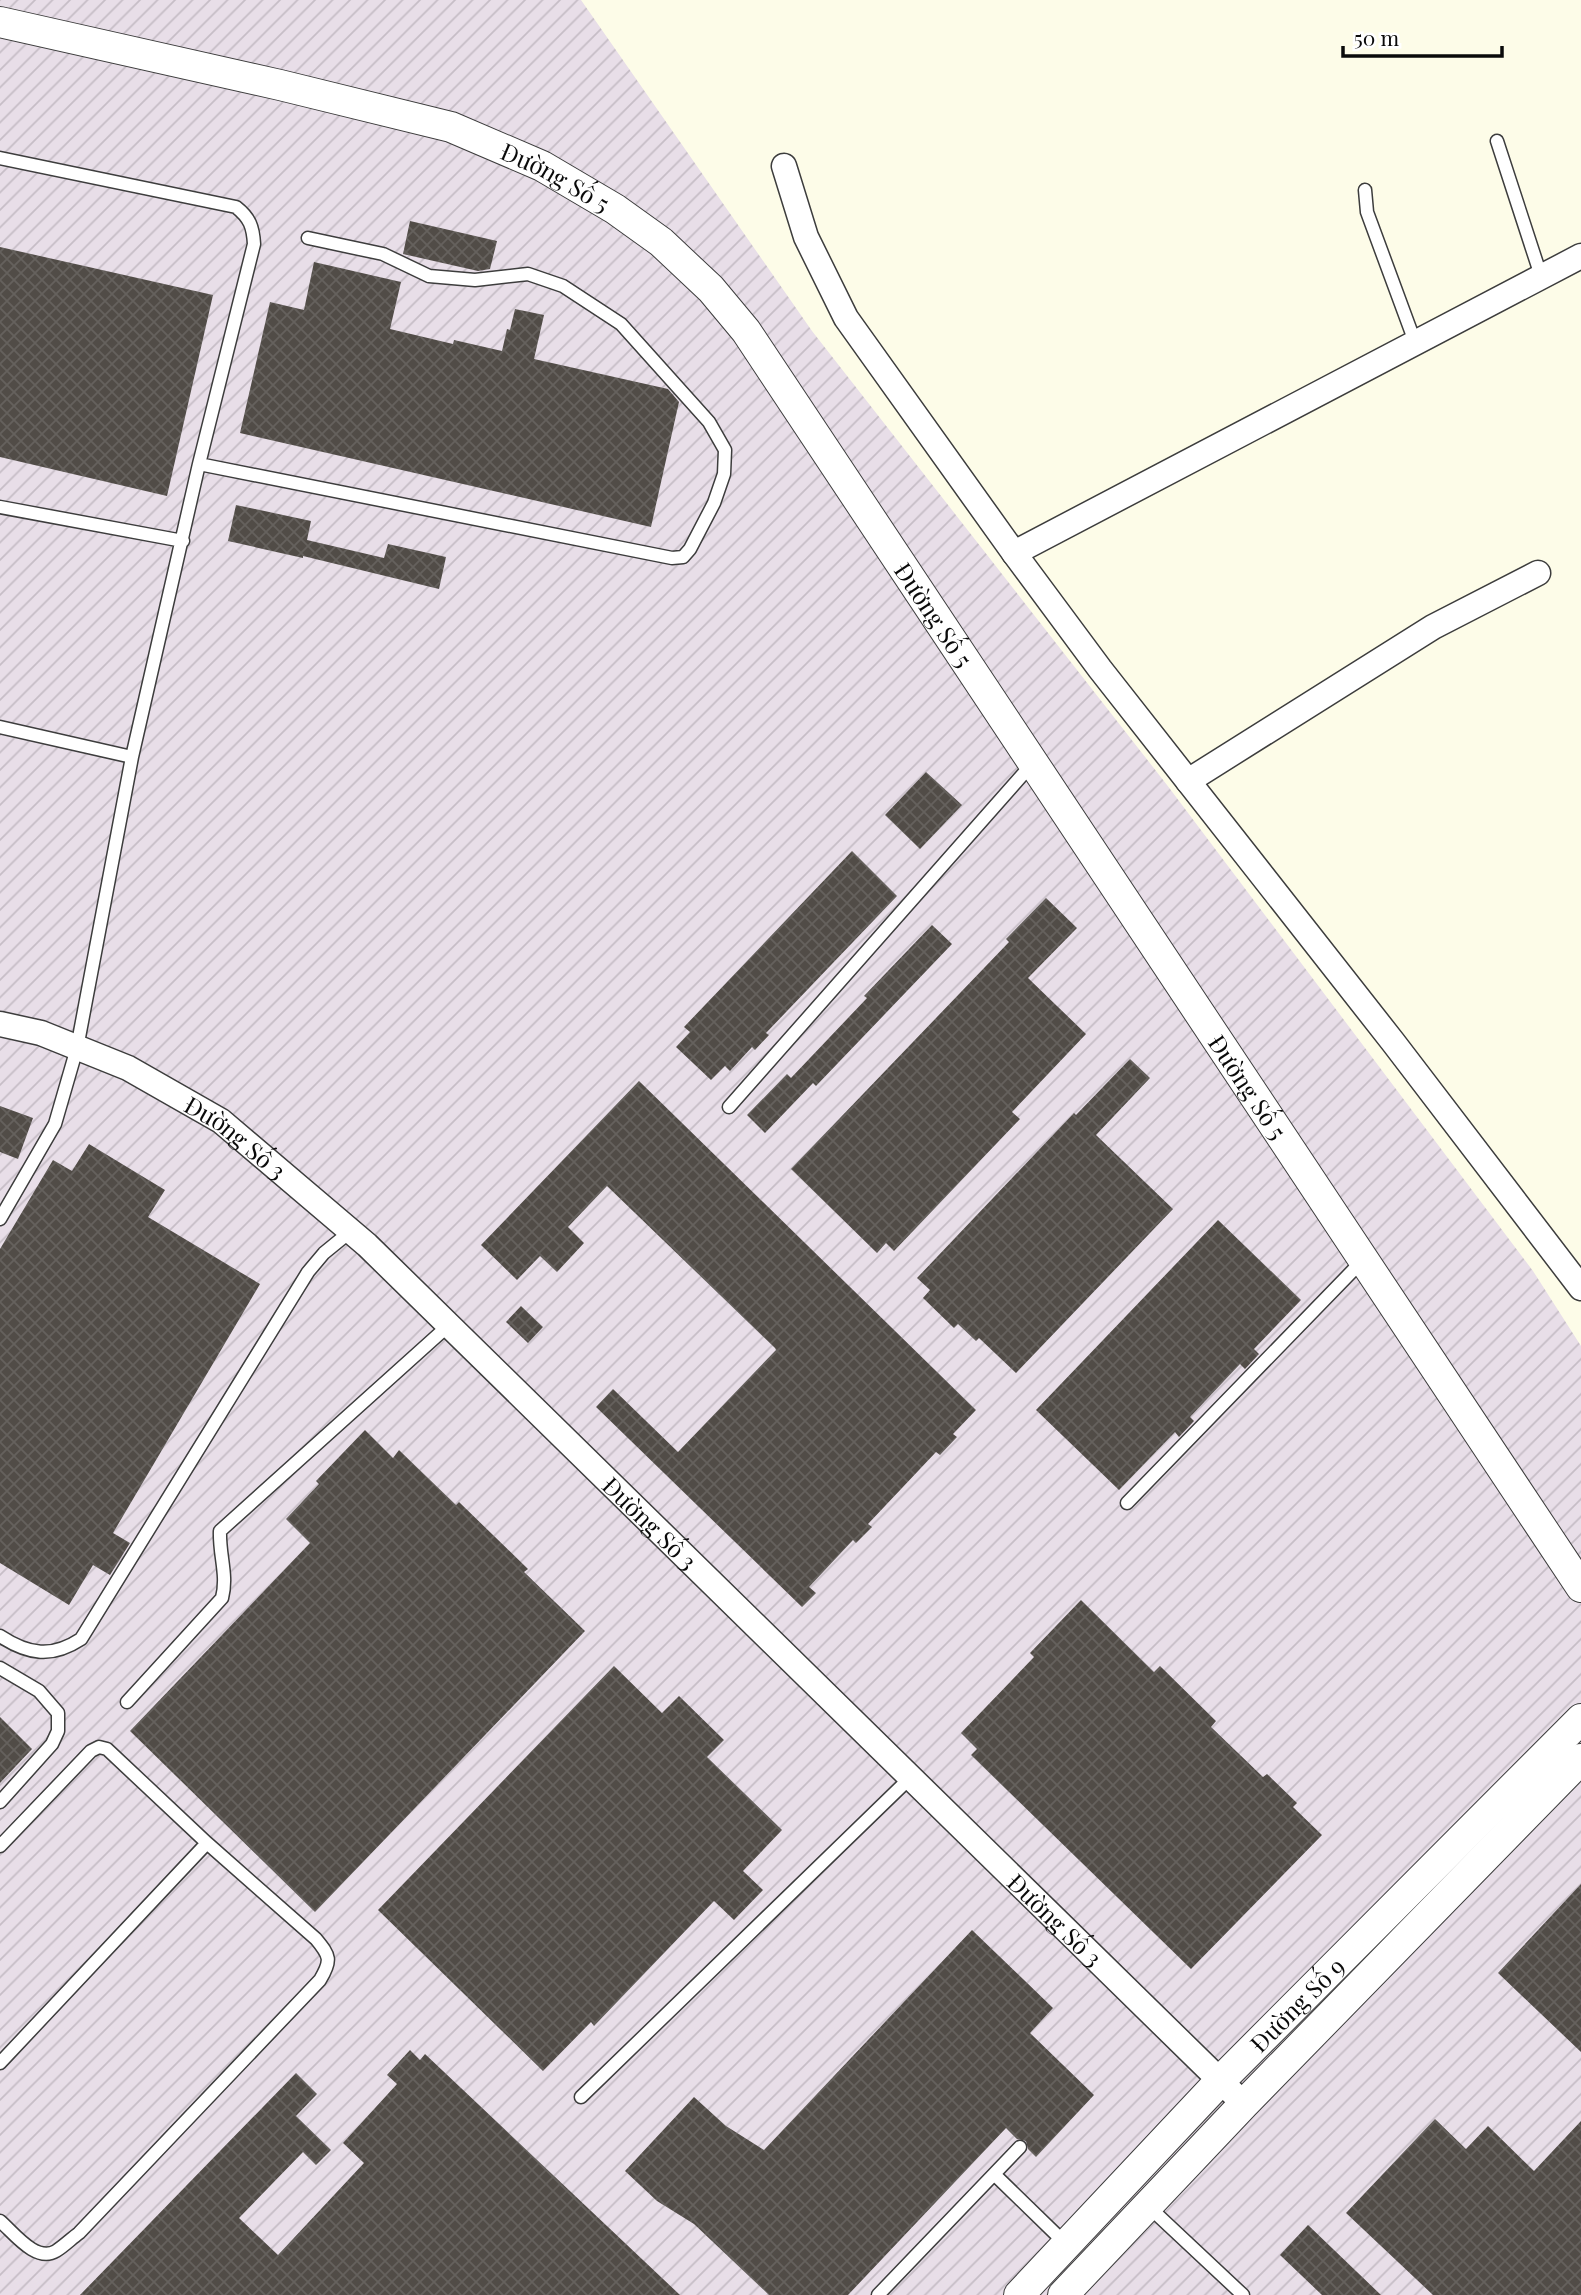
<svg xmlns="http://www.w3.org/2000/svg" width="1581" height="2295" font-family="'Playfair Display',serif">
  <defs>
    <pattern id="industrial-furrows" width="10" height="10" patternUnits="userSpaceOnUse" patternTransform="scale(1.75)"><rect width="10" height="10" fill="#e8dee8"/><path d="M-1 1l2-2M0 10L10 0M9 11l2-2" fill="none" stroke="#c6bdc6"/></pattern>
    <pattern id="building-cross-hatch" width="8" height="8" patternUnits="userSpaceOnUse" patternTransform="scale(1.75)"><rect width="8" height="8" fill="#514c47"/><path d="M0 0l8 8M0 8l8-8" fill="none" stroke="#65615d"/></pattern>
  </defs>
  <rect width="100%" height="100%" fill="#fdfce8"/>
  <path fill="url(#industrial-furrows)" d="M0,0h581l231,331 355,454 366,486 48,75v949h-1581z"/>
  <path fill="url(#building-cross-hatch)" d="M410,221l87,20 -7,28 -12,2 -75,-17z
    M0,247l213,48 -46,201 -167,-39z
    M314,262l87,20 -11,47 63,15 1,-4 48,11 5,-22 3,1 5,-21 29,6 -10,44 134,30 11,13 -28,125 -411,-94 30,-131 34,8z
    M236,505l75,16 -4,19 77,18 4,-14 58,13 -7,32 -136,-33v2l-75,-17z
    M926,772l36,33 -42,44 -35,-34z
    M852,851l45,45 -131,137 3,2 -14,15 -3,-3 -22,24 -5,-5 -14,14 -35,-33 14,-15 -6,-5z
    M1046,898l31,30 -49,50 58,56 -74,78 8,7 -126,132 -8,-8 -9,10 -86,-84 218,-227 -3,-3z
    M932,925l20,19 -136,142 -3,-3 -48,50 -18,-18 40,-41 4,4 76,-80 -3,-2z
    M1130,1059l20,19 -54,57 77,74 -157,164 -37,-35 -3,3 -18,-17 -4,4 -31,-30 7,-8 -13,-12 157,-165 2,2z
    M639,1081l337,329 -23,24 4,3 -17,18 -4,-3 -68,72 4,3 -16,16 -3,-3 -44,47 7,6 -14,14 -206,-200 17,-18 65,63 98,-102 -1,-2 -168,-162 -39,41 16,16 -27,29 -17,-16 -23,24 -36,-35z
    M0,1106l33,12 -15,41 -18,-7z
    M89,1144l76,46 -17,27 112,67 -147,249 17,10 -20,32 -17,-10 -24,40 -69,-42v-314l53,-89 19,11z
    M1218,1220l83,80 -47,49 5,5 -14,15 -5,-5 -50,53 4,4 -15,16 -4,-5 -56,58 -83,-80z
    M521,1306l22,21 -15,16 -22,-21z
    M365,1430l28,28 6,-8 57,55 3,-3 69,67 -4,3 61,59 -270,281 -185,-181 180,-188 -24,-24 33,-35 -3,-3z
    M1081,1600l73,72 6,-6 56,55 -5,6 52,50 4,-3 30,29 -4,4 29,28 -131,134 -220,-214 6,-6 -16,-16 73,-76 -4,-4z
    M614,1666l48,47 17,-17 45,44 -17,17 75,73 -39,41 20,19 -29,30 -20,-19 -120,125 -3,-4 -48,49 -165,-161z
    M0,1717l32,32 -32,34z
    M1581,1884v168l-83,-79z
    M972,1930l81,78 -23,25 64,62 -58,62 -8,-8 -2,-8 -9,-2 -11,-11 -158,167h-79l-75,-71 -37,-23 -32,-30 69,-74 32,29 38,24z
    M410,2050l10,10 5,-6 255,241h-600l216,-222 21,21 -21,22 35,34 -15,15 -13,-13 -64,66 39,37 86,-92 -21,-20 54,-59 -10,-9z
    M1435,2119l31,30 22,-23 46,45 47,-50v174h-148l-87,-82z
    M1308,2225l73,70h-59l-42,-40z"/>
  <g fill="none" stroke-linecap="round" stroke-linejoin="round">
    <defs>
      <path id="service" d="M1497,141l44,135
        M0,158l236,49c14,11 17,20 18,37l-55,220 -67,293 -55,291 -22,76 -55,95
        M1365,190l2,22 48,130
        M199,464l473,94 11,-1 7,-8 24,-46 10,-29 1,-24 -16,-28 -88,-98 -58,-38 -35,-12 -53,6 -46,-4 -46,-22 -75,-16
        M0,507l183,34
        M0,727l132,30
        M729,1107l303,-343
        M1127,1503l237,-244
        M0,1636c29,19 52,22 81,3l227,-367 16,-19 27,-22
        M0,1668l39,23 19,22v18l-6,13 -52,58
        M127,1702l95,-104c6,-23 -3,-43 -2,-67l229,-206
        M0,1846l91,-95 8,-4 8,2 100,94 109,96c14,17 16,21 4,41l-241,253c-8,6 -15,13 -23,18 -20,12 -42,-18 -56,-30
        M0,2063l207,-220
        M581,2097l330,-320
        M994,2174l72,70
        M1148,2206l95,89
        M878,2295l142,-148"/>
      <g id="minor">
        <path d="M784,166l22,71 40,81 168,235 86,116 293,373 188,246"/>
        <path d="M1014,553l567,-297"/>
        <path d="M1188,781l245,-154 105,-54"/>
        <path id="s1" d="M0,1024l41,9 87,35 93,53 146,124 877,859"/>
      </g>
      <g id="tertiary">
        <path id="s2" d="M0,22l280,63 171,42 91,39 73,43 46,33 50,47 35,42 835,1256"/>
        <path id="s3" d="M1019,2295l202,-215 360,-361"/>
        <path d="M1063,2295l181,-191 337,-345"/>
      </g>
    </defs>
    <use href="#service" stroke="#3d3d3d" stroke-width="15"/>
    <use href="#minor" stroke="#3d3d3d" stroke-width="27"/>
    <use href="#tertiary" stroke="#3d3d3d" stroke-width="32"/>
    <use href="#service" stroke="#fff" stroke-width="12"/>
    <use href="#minor" stroke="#fff" stroke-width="24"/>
    <use href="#tertiary" stroke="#fff" stroke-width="30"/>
  </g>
  <g text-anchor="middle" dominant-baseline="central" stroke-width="7" stroke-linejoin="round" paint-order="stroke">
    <g font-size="24" fill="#0a0a0a" stroke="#fff">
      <text stroke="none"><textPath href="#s2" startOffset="579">Đường Số 5</textPath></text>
      <text stroke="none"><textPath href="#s2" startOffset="1167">Đường Số 5</textPath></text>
      <text stroke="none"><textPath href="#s2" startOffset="1734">Đường Số 5</textPath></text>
      <text stroke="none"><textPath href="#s1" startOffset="264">Đường Số 3</textPath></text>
      <text stroke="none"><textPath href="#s1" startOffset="831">Đường Số 3</textPath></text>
      <text stroke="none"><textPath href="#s1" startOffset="1398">Đường Số 3</textPath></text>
      <text stroke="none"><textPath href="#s3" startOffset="402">Đường Số 9</textPath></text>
    </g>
  </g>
  <path d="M1343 46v10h159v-10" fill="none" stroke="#0a0a0a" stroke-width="3.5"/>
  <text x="1354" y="46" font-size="21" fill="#0a0a0a" stroke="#ffffff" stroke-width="5" paint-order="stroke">50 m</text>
</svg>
